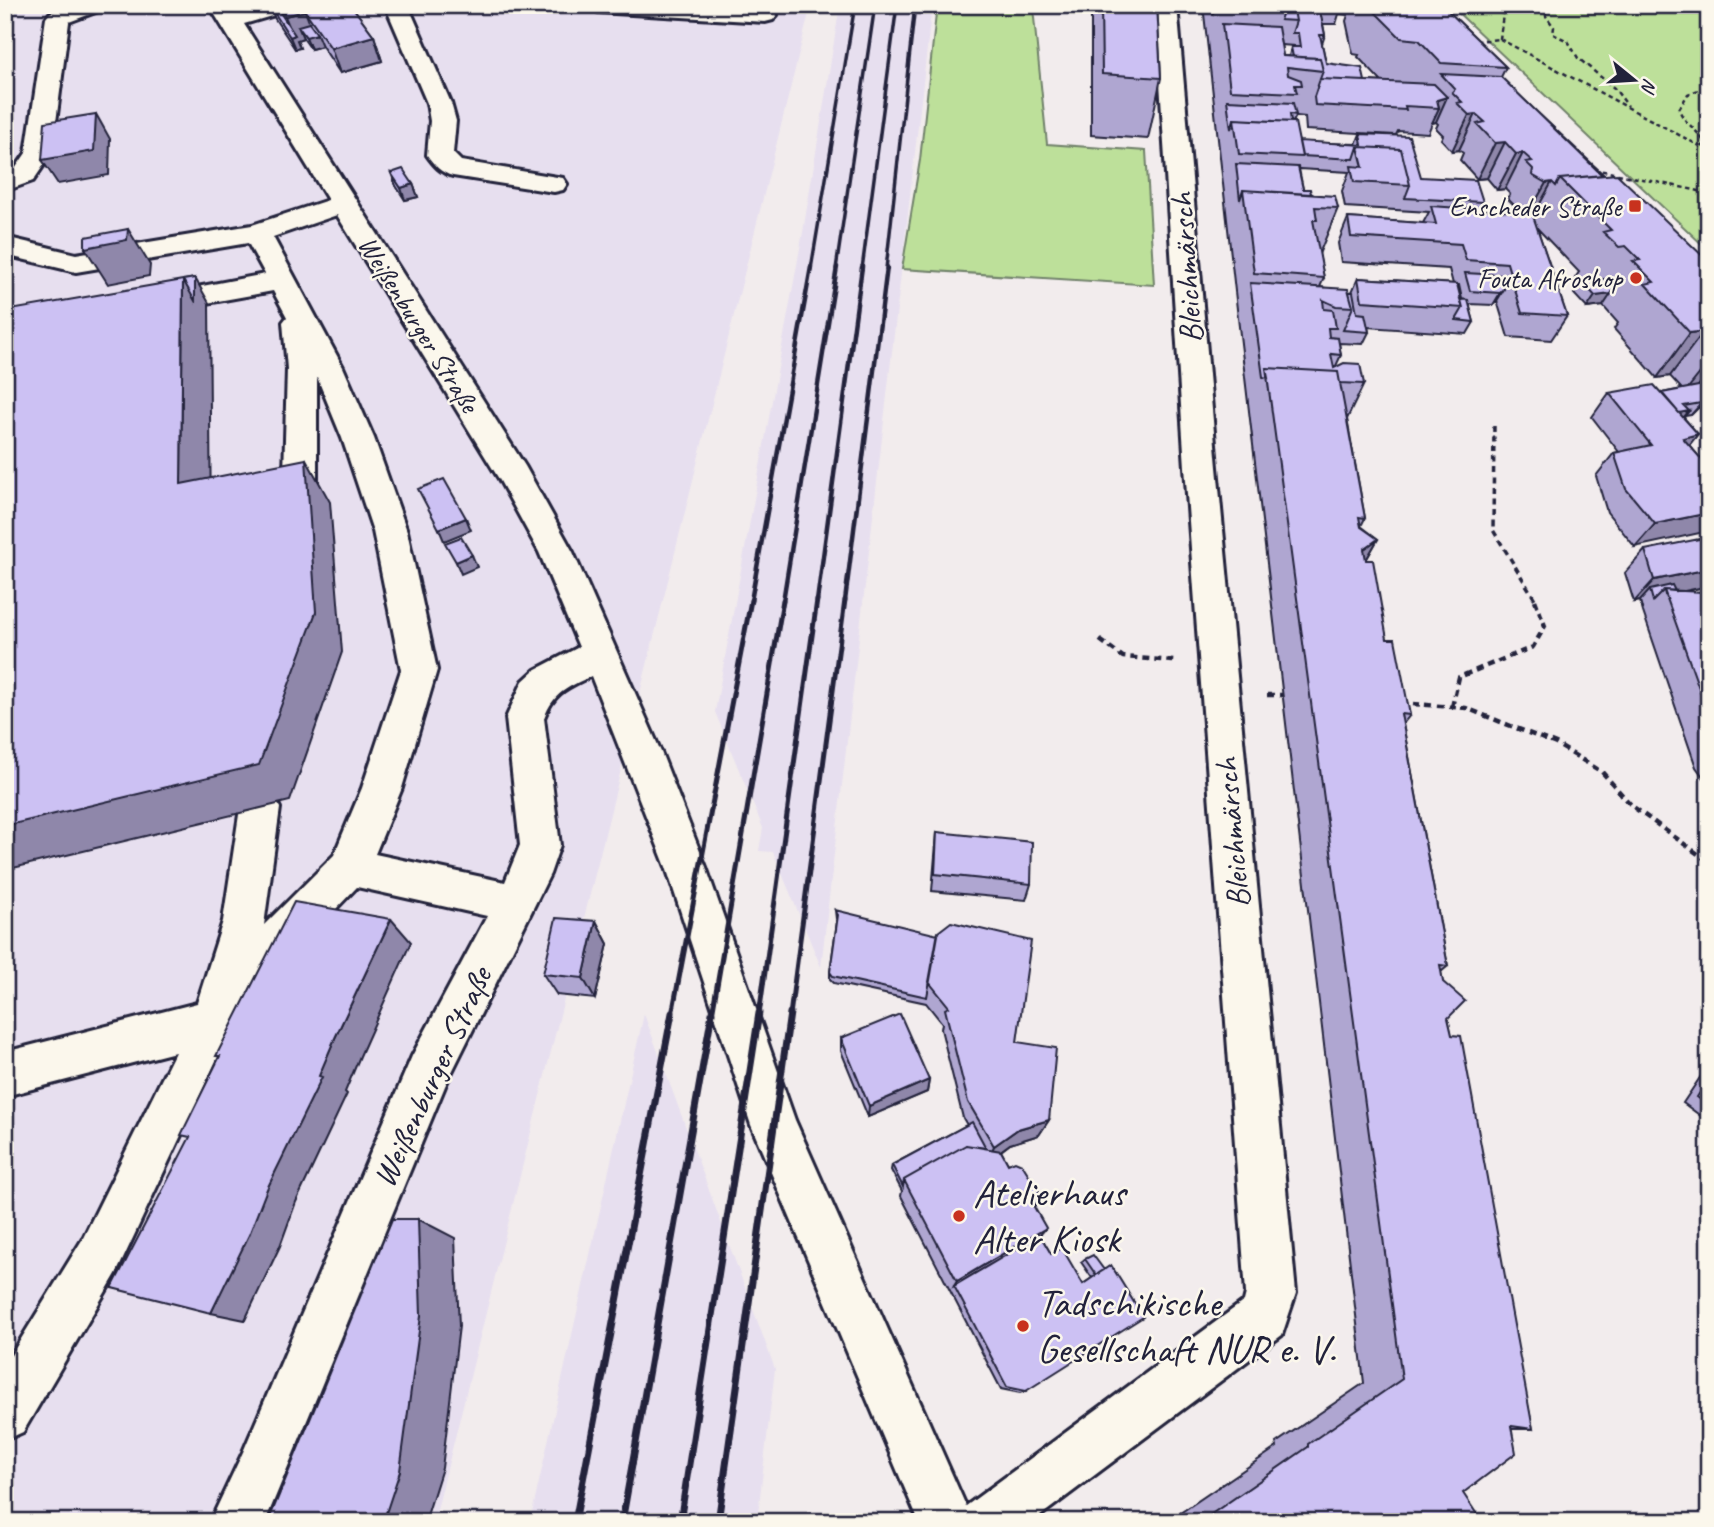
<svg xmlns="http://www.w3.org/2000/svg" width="1714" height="1527" font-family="Caveat,sans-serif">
  <rect width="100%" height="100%" fill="#f2eced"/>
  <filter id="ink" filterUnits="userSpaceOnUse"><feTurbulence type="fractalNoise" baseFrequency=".0143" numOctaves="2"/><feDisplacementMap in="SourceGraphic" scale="14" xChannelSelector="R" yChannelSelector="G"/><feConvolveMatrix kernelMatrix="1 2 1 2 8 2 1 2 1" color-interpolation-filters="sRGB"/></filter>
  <g filter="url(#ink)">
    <path fill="#e7dfef" d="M5,5h806l-377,1517h-429z
      M840,5h92l-111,962 -48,-115 -14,-1 4,-23 -48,-116 88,-480z
      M644,1014l131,355 -18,153h-227z"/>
    <path fill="#bde09a" stroke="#70816a" stroke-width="2" d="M937,5l96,3 14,136 99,7 8,134 -252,-16 18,-109z
      M1450,5h245l14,4v242z"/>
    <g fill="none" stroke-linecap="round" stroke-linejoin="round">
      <defs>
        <path id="minor" d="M71,5h33l-3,5 -32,12 -17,131 -19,28 -28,10v-18l10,-4 11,-16 20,-135 4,-5z
          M209,5h23l4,7 22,-7h37l-3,5 -48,14 281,442 48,86 88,200 45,115 89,253 171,386 278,-205 2,-8 -61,-826 -30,-462h22l40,462 79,826 -14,42 -250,187h-113l-168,-397 -85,-258 -75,-191c-24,12 -37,16 -47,42l16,127 -10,29 -105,212 -180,436h-55l33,-70 169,-396 75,-140 -130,-29 -75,78 -54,70 -112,239 -93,158 -18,8v-75l77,-125 93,-188 -170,44v-44l192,-49 26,-82 17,-113 6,-12 14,-5 14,5 6,12 -16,117 70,-70 28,-67 39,-118 -28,-139 -31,-93 -25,-61v132l-5,9 -12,3 -12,-3 -5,-9 4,-140 -4,-47 4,-5 -14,-26 -66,12 -10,-2 -4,-7 4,-7 68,-13 -17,-31 -172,29 -71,-17v-18l71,17 176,-29 76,-25zM337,215l162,264 40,73 40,95 -44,23 -12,11 -17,37 14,127 -15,37 -130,-28 27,-66 35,-118 -30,-139 -33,-93 -31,-71 -70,-130z
          M385,5h23l43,98 5,18 -3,32 8,8 102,17 4,6 -4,6 -9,2 -101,-16c-12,-3 -19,-11 -26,-21l3,-34 -3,-18z
          M587,5c53,0 137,-5 186,5l4,5 -4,5 -8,2 -167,-10z"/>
      </defs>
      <use href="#minor" stroke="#22223b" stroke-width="6"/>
      <path stroke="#22223b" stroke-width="2.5" stroke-dasharray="4.5 3.5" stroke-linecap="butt" d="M1545,5l1,11 8,11 -1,7 15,7 10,17 36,30 14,18
        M1500,39l4,-34
        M1476,41l24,-2 209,112
        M1702,147l3,-3c-6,-14 -21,-20 -26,-35l9,-15 21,-8
        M1594,169l115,24"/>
      <path stroke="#22223b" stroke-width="3.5" stroke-dasharray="6 4.5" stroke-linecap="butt" d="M1494,426l-1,104 43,71"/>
      <path stroke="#22223b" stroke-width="4.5" stroke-dasharray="7 5" stroke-linecap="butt" d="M1100,640l23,17 51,4
        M1267,695h16
        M1401,703l65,5 90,36 46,28 30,34 77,56
        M1452,707l7,-30 74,-30 12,-21 -10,-26"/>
      <use href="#minor" fill="#fbf7ec" fill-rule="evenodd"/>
      <path stroke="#22223b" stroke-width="2" d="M1540,115l77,72"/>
      <path stroke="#22223b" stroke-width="3.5" d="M811,269l44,-264
        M836,269l39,-264
        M862,269l35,-264
        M886,269l29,-264"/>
      <path stroke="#22223b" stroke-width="4.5" d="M751,601l60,-334
        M783,601l54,-334
        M817,601l45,-334
        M845,601l42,-334"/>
      <path stroke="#22223b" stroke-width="5" d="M672,1015l79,-415
        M712,1015l71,-415
        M759,1015l58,-415
        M790,1015l55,-415"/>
      <path stroke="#22223b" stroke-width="7" d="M575,1522l97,-509
        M622,1522l90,-509
        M680,1522l79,-509
        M718,1522l72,-509"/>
    </g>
    <path fill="#afa6d1" stroke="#22223b" stroke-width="2" fill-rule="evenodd" d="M276,5h75l23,31 8,25 -42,12 -18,-27 -11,3 -8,-11 -6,2 3,8 -5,1 -20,-30 -5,-13 7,2z
      M1025,5h29v2z
      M1091,5h66l4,73 -13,61 -57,-4z
      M1203,5h239l64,62 -5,10 101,98 107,87v145l-1,-1 -10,2 -7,7 -6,1 -1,2 14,16 -9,11 20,23 -74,79 -28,-35 -11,-36 18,-23 5,-1 -27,-35 17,-24h53l20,-4 -12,-13 -13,2 -43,-49 4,-6 -15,-17 -16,2 -13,-14 7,-11 -6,-5 4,-6 -42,-44 30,88 -16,24 -43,-3 -11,-36 -4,4 -24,-1 5,18 -7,12 -99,-7 1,5 -6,12 -24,-1 2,12 -6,13 29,16 -17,35 18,99 -4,8 17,13 -12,21 21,79 23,76 -7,9 45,242 -7,6 7,46 85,411h-21l-49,64 7,29h-303l110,-75 -1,-4 88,-60 -126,-1065zM1339,14l9,1 -2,6 7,33 6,1 -1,2 24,25 -17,-1 -39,-18 -4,-19 3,-9 -2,-11h13zM1281,45l13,1v1h-3l-2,9h-6zM1296,116l9,1 1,13 90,5 2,-4 30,2 4,-10 4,-1 2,2 -2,4 7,7 -2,4 11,12 7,-1 4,3 -3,7 17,19 10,-1 10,12 8,-1 5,5 -3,4 7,7 -1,6 1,1 -35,-3 4,-7 -62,-25 -61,-43 -4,10 -57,-2 -6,-20zM1299,169l50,3 -7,19 3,16 84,5 -6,11 -75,-5 -10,25 3,19 108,7 4,15 -95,-6 -6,14 -32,-5 4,-9 -5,-24 19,-46 -35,-19zM1457,285h2l3,14h-2z
      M391,173l22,11 5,13 -13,3 -9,-14z
      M1645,550l64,36 -24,5 24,16v178l-13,-18 -53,-155 -3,-11 -6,1 -9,-29z
      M937,832l94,52 -5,16 -94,-9z
      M835,910l182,132 32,78 -10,15 -29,9 -9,7 7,13 30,38 -4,5 6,28 11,19 32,30 9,-6 -11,-16 4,-3 19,11 -78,121 -6,2 -19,-4 -100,-193 1,-5 -11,-21 1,-5 75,-40 -4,-7 -22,-89 1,-6 -16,-20 -92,-20 -4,-4v-7l7,-51 -1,-2z
      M596,921l12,23 -13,55 -38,-4 -14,-21z
      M841,1038l88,42 -2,12 -59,25 -27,-66z
      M1709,1064v58l-26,-19z"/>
    <path fill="#8f87aa" stroke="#22223b" stroke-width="2" d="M305,11l9,24 3,-1 5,12 -11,3 -5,-12 -8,-11 5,12 -6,2 3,8 -5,1 -5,-12 3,-1 -8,-20z
      M374,36l8,25 -42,12 -9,-25z
      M1447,97l-11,25 -4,1 7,-15 -2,-8z
      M96,114l14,25 -1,36 -51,9 -16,-24z
      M1476,114l-17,36 -7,1 17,-36z
      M1505,142l-18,36 -10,1 18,-36z
      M1523,153l-18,36 -8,1 19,-36z
      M1552,182l-20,36h-6l20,-35z
      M413,184l5,13 -13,3 -4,-12z
      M128,229l22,36 -1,11 -41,8 -23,-36z
      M195,278l14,25 2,224 -30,-43 2,-204z
      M1504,289l-7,12 -4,4 7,-12z
      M1611,294l-8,12 -16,2 8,-12z
      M1704,331l-34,45 -13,2 33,-45z
      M1709,362v10l-14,18 -10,2z
      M1709,395l-1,11 -10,2 -7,7 17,-19z
      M1689,411l-10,12 -17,-7z
      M1698,434l-19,24 4,-20z
      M306,459l24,43 12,150 -52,149 -285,69v-44z
      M1709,513v18l-74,16 20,-23z
      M466,518l5,12 -27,11 -5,-12z
      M1378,539l-24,42 10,-32z
      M472,555l5,12 -16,7 -5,-12z
      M1709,569v17l-44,9 -1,-5h-14l-10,11 -6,1 20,-22z
      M391,919l20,23 -51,114 -15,36 2,2 -51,108 -16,44 -35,74 -34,-7 124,-275z
      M596,921l12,23 -13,55 -12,-21z
      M929,1080l-2,12 -59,25 1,-11z
      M1049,1120l-10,15 -29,9 -22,16 6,-14 24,-17z
      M418,1219l37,19 4,88 -17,142 -17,54h-42z
      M1046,1228l-12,14 -80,44 3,-5z"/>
    <path fill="#ccc1f3" stroke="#22223b" stroke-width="2" d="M278,5h73l23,31 -43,12 -26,-37 -20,5z
      M1101,5h56l4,73 -59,-4z
      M1212,5h3l-2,11z
      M1225,5h57l1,7 -58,-3z
      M1282,5h11l3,16 -16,-1 3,-8z
      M1293,5h45l2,7 -20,-1 5,24h-5l6,28 36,5 3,13 -45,-2 3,-8 -3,-13 -27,-1 -2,-10h9l-2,-14h-6l4,-12z
      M1369,5h73l64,62 -65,-4 -22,-23 -18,-2 -26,-26 2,-2 -8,-2z
      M270,6l7,2 18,27 -5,2z
      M309,23l8,11 -11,3 -8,-11z
      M1222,24l56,3 5,29 37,2 3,13 -36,-4 1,8 13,5 1,5h-7l2,8 -67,-3z
      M1441,74l60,3 101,98 -42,4 -4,7 -4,-4 -6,1 -14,-8 1,-6 -7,-7 6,-1 -9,-8 -7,1 -11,-12 -10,1 -18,-19 8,-2 -9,-8 -7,1 -12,-12 5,-1 -10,-10 3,-3z
      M1320,79l114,5 13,13 -10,3 2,8 -34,-2 1,4 -91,-5 -1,-8z
      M1227,100l66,3 3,12 -6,-1 1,8 -57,-3 -3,10z
      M96,114l-2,37 -52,9 3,-38z
      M1234,119l61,3 7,35 -63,-3z
      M1360,134l49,2 12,41 55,3 7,22 -78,-4 5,-13 -9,-36 -43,-2 -4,12 -52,-3 -3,-15 63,4z
      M1358,147l43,2 9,36 -56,-3 -3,-16 12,1z
      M1236,164l62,3 5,22h7l1,5 -68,-4 -3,10z
      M403,169l10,15 -12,4 -10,-15z
      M1617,174l92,88v73l-5,-4 -14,2 -45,-49 9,-2 -21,-21 7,-1 -14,-14 -7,1 -16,-15 8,-2 -51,-51z
      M1243,190l92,6 3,12 -23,-1 2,13h-4l11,58 -70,-5z
      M1431,206l101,7 35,103 -45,-3 -15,-50 -41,-3 -5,-16 -110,-7 -3,-19 88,6z
      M128,229l-1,11 -42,8v-11z
      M1465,273l35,2 4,14 -4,4 -30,-2z
      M195,278v23l-12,-21z
      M1358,278l99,6 6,24 -101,-7z
      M1605,279l9,10 -3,5 -16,2 -13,-15z
      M183,280l-2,204 125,-25 10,153 -57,153 -254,61v-515z
      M1250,283l98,6 5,18 -17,-1 -13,-6 1,9 9,1 3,18h-8l1,9 9,1 3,17 -10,-1 3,14 10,-5 16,1 4,20 -24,-1 -2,-11 -72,-4 2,10 -5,-1z
      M1349,292h4l4,21 8,1 4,18 -26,-2 10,-23z
      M1460,299l8,1 6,22 -18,-2 7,-12z
      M1266,368l72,4 27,146 -6,-1 2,10 17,12 -14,10 2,11h7l14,79h8l15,76 -9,-1 47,252 -8,-1 3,17 22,19 -17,17 4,17 9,1 72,393 -22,-3 5,27 -53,40 15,23 -8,6h-270l108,-75v-3l94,-65z
      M1709,384v11l-8,8 -17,3 5,5 -10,2 -17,-20z
      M1654,385l44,49 -15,4 26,30v45l-54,11 -29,-35 -12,-36 37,-8 -42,-52z
      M444,479l22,39 -27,11 -21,-40z
      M461,537l11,18 -16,7 -11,-19z
      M1709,537v32l-55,11 -9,-30z
      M1672,585l3,6 -11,-1 -11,11 -3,-11z
      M1664,590l39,2 6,15v109z
      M937,832l95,10 -1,42 -96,-10z
      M294,902l97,17 -56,119 -16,38 3,1 -55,112 -18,46 -38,78 -99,-25 78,-151 -9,-2 39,-79h-4z
      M835,910l103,25 -11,62 -94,-21 -3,-4 8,-57z
      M556,918l40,3 -13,57 -40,-4z
      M951,922l80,19 -14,101 39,6 -7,72 -31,9 -24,17 -26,-44 -23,-93 4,-2 -20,-25 9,-50z
      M900,1014l29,66 -60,26 -28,-68z
      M1709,1079v27l-12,-9z
      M972,1122l14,26 -20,-3 -62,35 -1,7 -11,-22z
      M966,1145l35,6 7,13 7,-3 7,3 18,29 -2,9 -5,3 13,23 -89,53 -53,-101z
      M392,1219h26l3,97 -21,155 -17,51h-115z
      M1040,1235l11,19 11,-6 21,36 28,-19 32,52 -117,74 -19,-4 -53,-101z
      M1093,1255l11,15 -8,5 -11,-16z"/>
  </g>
  <g fill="#c8321e" stroke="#fbf7ec" stroke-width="2.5">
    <rect x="1628" y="199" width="14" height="14" rx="3.5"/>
    <circle cx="1636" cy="278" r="7"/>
    <circle cx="959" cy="1216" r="7"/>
    <circle cx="1023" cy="1326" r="7"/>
  </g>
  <g text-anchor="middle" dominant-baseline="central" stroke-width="5" stroke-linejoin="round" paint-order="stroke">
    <g font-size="28" fill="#22223b" stroke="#fbf7ec" text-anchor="end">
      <text x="1621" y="206">Enscheder Straße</text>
      <text x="1622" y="278">Fouta Afroshop</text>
    </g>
    <g font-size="28" fill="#22223b" stroke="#fbf7ec">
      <text transform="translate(419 324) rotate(58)">Weißenburger Straße</text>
    </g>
    <g font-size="33" fill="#22223b" stroke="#fbf7ec">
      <text transform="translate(1186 268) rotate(-94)">Bleichmärsch</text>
      <text transform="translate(1232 833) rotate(-95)">Bleichmärsch</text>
      <text transform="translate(432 1077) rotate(-65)">Weißenburger Straße</text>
    </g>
    <g font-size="40" fill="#22223b" stroke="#fbf7ec" text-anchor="start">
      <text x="973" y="1193">Atelierhaus<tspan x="973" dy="46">Alter Kiosk</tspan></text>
      <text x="1037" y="1303">Tadschikische<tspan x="1037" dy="46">Gesellschaft NUR e. V.</tspan></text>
    </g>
  </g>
  <rect width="1714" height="1527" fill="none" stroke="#fbf7ec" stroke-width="28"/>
  <rect x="14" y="14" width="1686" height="1499" fill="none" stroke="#22223b" stroke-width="2.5" filter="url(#ink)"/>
  <g transform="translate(1634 80) rotate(108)" stroke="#fbf7ec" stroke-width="5" paint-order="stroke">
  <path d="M0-5L12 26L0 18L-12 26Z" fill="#22223b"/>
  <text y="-10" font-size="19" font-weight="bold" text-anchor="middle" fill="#22223b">N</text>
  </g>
</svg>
